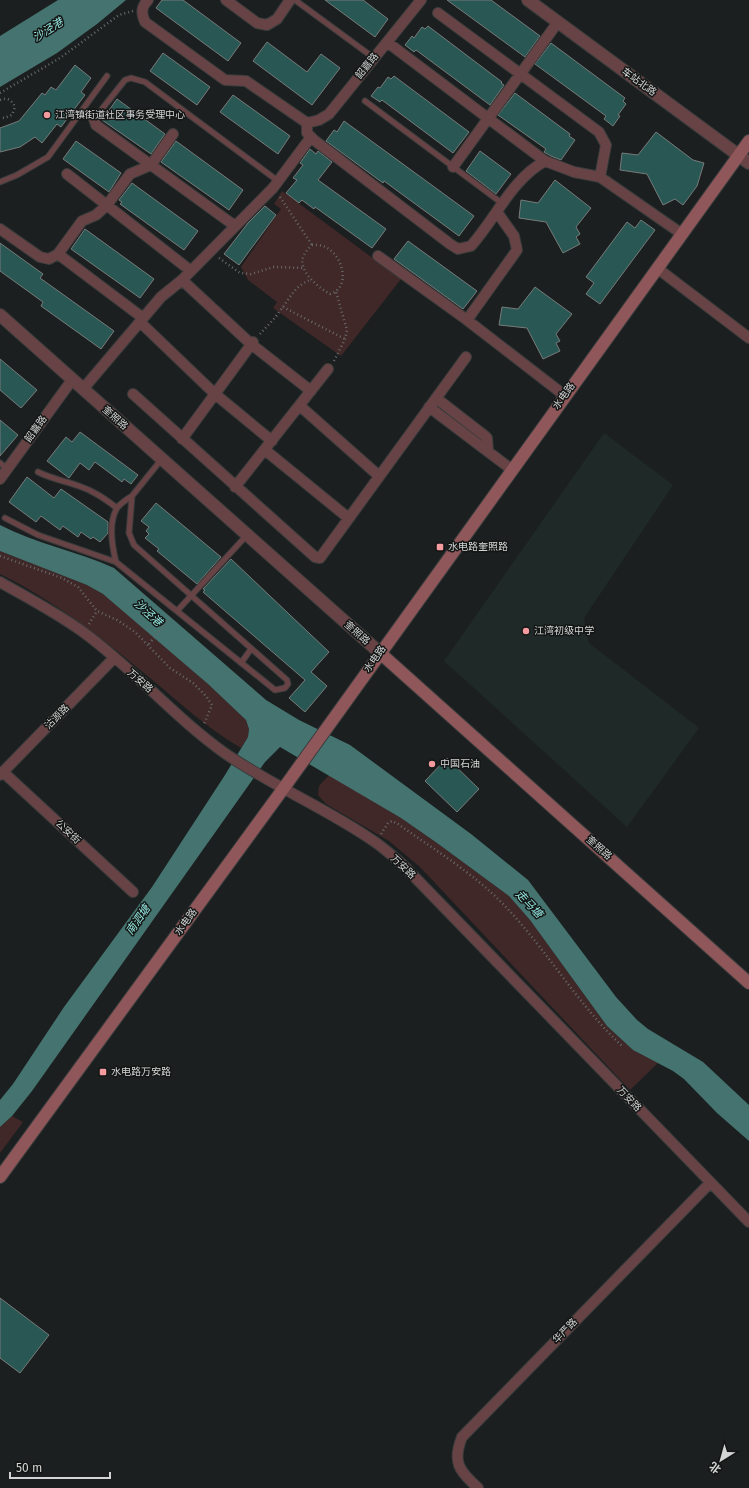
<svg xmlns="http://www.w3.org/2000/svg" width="749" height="1488" font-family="'Fira Sans','Noto Sans SC',sans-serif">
  <rect width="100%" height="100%" fill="#1c1f1f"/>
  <path fill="#1f2928" d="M604,433l69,52 -89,133 5,25 110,85 -72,99 -183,-166z"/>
  <path fill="#402829" d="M282,191l119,88 -60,77 -68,-48 4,-6 -29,-22 -7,-13 40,-58 -7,-5z
    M0,551l87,34 16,9 18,14 87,76 38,36 3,9 -1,8 -7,11c-34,-20 -61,-45 -91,-70 -47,-39 -95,-77 -150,-104z
    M329,775l72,43 36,25 72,53 21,24 77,106 26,24 25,13 -28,27 -210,-223 -31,-26 -63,-37 -8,-9 1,-9z
    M12,1116l11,6 -23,31v-26z"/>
  <path fill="#457470" d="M58,0h68l-29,24 -40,29 -57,34v-51z
    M0,525c36,19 77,26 114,43l152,132 33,20 51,25 121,89 57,46 88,117 21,23 11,9 55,33 46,43v36l-32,-28 -33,-34 -11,-8 -40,-21 -26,-24 -77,-106 -21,-24 -72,-53 -36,-25 -121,-71 -15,15 -233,329 -20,25 -12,11v-27l13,-16 51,-77 88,-120 73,-112 23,-38 1,-8 -3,-9 -38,-36 -105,-90 -16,-9 -87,-34z"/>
  <path fill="#285754" stroke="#777b7a" d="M162,0h21l58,43 -13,18 -72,-53z
    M325,0h38l25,19 -13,18z
    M447,0h44l49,36 -15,21z
    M428,26l74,56 -1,1 3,2 -14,20 -74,-55 -2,2 -9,-7 7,-9 2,2 8,-11 3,2z
    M267,42l40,30 14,-18 19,14 -28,37 -59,-44z
    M551,43l74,55 -2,3 3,3 -8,11 2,1 -7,10 -9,-7 2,-3 -71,-52z
    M163,53l47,34 -13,18 -47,-34z
    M75,65l16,13 -10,14 4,3 -24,32 -4,-3 -15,19 -7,-6 -15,10 -20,5v-24l19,-7 23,-28 3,2 6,-8 5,3z
    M394,76l75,56 -16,21 -71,-53 -2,2 -9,-6 7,-9 2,1 8,-11 3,2z
    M515,93l55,41 -1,2 6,4 -14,20 -10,-4 -7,-4 2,-3 -48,-34z
    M233,95l57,41 -12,18 -58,-42z
    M117,99l48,35 -14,20 -49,-34z
    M344,121l130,95 -15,20 -75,-55 -1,2 -57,-42 8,-11 3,2z
    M656,132l37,28 11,3 -7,23 -14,19 -8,-6 -12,6 -16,-31 -27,-4 2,-17 16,2z
    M76,141l45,32 -12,19 -46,-33z
    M176,141l67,49 -14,20 -68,-48z
    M310,149l6,5 2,-3 14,11 -14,18 68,49 -14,19 -57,-41 -1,2 -12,-9 -3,3 -13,-10 11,-13 -4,-2 10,-13 -3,-2z
    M480,151l31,23 -15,20 -30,-23z
    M555,180l36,28 -15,19 4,7 -4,3 4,7 -17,9 -17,-31 -27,-4 2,-18 17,3z
    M132,183l66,48 -14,19 -64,-46 2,-2 -3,-2z
    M265,206l11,9 -37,50 -15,-11 24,-31z
    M641,220l14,10 -55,74 -14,-10 8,-11 -8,-6 41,-55 8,6z
    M85,229l69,50 -14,19 -69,-49z
    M408,241l69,50 -14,18 -69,-50z
    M0,243l43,31 -3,4 74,53 -13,18 -60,-43 2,-4 -43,-31z
    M535,287l37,27 -16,20 4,7 -4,2 4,8 -17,8 -16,-31 -28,-3 3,-18 16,2z
    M0,359l37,31 -16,18 -21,-18z
    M0,420l18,15 -18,21z
    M80,432l58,43 -7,9 -7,-5 -2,3 -27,-20 -6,8 -9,-7 -11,15 -22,-17 19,-24 6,5z
    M27,477l27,21 7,-9 47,33v11l-8,9 -7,-5 -2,2 -10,-7 -3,5 -15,-11 -3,4 -19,-14 -5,6 -27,-20z
    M156,503l65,54 -24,27 -40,-33 2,-2 -14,-11 4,-4 -3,-3 3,-4 -8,-6z
    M231,559l98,93 -18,20 16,14 -22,26 -16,-14 16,-18 -102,-88 2,-2 -2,-1z
    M447,758l32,31 -22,23 -32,-31z
    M0,1298l49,37 -29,38 -20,-15z"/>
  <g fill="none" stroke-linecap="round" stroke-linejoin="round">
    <defs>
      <path id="service" d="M295,0l79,58
        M365,101l138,103
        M94,119l31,-39 6,-2 14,4 133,99
        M0,182l17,-7 31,-18 59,-81
        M0,463l7,6
        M38,472c14,7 27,9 41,14 15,5 26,13 38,22
        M5,518l33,17 78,27 159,128 10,-2 3,-4 -1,-4 -153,-135 -5,-12 3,-37 29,-36
        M116,562c-4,-16 -8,-39 1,-54 4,-5 10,-9 15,-12
        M177,611l70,-76
        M241,663l10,-14"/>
      <path id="minor" d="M148,0c-7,7 -7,13 -3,22l80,58 21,1 61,42
        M226,0l31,23 10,2 10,-6 13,-19
        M438,13l161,119 7,13 -6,32
        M387,42l158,119 29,11 26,5 82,57
        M94,119l2,6 139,101
        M307,123v10l7,7 136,104 8,5 13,-3c25,-28 41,-67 74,-85
        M307,123l12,-3 10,-6 92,-114
        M453,167l105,-145
        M67,174l124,97
        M0,229l40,28 9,2 9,-5 24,-33 14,-6 11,-10 23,-31 21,-9 22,-31
        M58,254l85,64
        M378,256l89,64 97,75
        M657,268l92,70
        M182,280l69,64 60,47
        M467,320l50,-70 -3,-14 -17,-24
        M140,322l75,72 57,47
        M83,389l78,-92 21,-17 91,-92 38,-51
        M133,394l182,163 5,1 146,-201
        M436,398l49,38 2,2 1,13
        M300,406l79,70
        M429,407l82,62
        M182,439l71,-97
        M265,450l81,66 4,1
        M0,479l72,-99
        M235,487l93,-118
        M0,582c28,16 57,31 83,50 51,37 92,86 143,122 48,33 102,55 149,88 10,7 19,15 28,23l346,357
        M3,772l130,120
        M0,775l114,-117
        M478,1488c-19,-17 -26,-26 -16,-51l248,-254"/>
      <path id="tertiary" d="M528,0l221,163
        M0,315l379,337"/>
      <path id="secondary" d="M379,652l370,331
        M0,1177l283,-388 466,-648"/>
    </defs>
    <use href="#service" stroke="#393c3c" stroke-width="7"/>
    <use href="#minor" stroke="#393c3c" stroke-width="12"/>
    <use href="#tertiary" stroke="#393c3c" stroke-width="14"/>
    <use href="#secondary" stroke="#393c3c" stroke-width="14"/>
    <path stroke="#686a6a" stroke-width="2.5" stroke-dasharray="1 3" stroke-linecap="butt" d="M0,93l60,-35 59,-43 14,-4
      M0,100c7,-3 12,0 15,7l-3,8 -8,3 -4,-1
      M280,197l32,48
      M312,245c5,0 11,0 15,3 16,8 24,40 3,46 -11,-6 -34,-24 -26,-39 2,-4 5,-7 8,-10z
      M219,258l21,15 11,1 23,-7 30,1
      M283,307l62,32
      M260,334c6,-7 14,-14 19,-22 10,-12 15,-26 31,-32
      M334,361l11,-22 2,-9 -11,-38
      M0,556l62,22 16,9 19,24 20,9 18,12 35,36 23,15 13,13 6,9 -8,19
      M89,624l8,-13
      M149,644l22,-28
      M381,834l7,-11 4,-2 6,3c35,25 74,48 104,79 44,45 75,101 121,144"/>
    <use href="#service" stroke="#684345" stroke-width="5"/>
    <use href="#minor" stroke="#684345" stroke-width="10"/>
    <use href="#tertiary" stroke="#684345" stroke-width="12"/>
    <use href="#secondary" stroke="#90575a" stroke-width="12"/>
  </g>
  <g fill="#f49b9f" stroke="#131615" stroke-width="1.5">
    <circle cx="47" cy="115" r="4"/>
    <rect x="436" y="543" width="8" height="8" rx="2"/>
    <circle cx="526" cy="631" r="4"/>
    <circle cx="432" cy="764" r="4"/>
    <rect x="99" y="1068" width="8" height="8" rx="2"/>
  </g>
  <g text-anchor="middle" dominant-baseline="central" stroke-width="3" stroke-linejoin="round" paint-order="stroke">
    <g font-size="10" fill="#d3d5d5" stroke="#131615">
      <text transform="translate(367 66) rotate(-51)">韶嘉路</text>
      <text transform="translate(639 82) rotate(36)">车站北路</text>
      <text transform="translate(564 396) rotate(-54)">水电路</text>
      <text transform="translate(115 418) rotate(42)">奎照路</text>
      <text transform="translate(36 429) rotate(-54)">韶嘉路</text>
      <text transform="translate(357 633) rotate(42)">奎照路</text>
      <text transform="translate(375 659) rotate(-55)">水电路</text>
      <text transform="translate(140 681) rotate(41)">万安路</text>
      <text transform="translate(57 717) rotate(-46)">沽源路</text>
      <text transform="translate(68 832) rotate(43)">公安街</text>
      <text transform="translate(599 848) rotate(42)">奎照路</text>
      <text transform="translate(403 867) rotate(43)">万安路</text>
      <text transform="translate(186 922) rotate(-54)">水电路</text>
      <text transform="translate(629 1099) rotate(46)">万安路</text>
      <text transform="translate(565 1331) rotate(-46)">华严路</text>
    </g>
    <g font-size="10" fill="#d3d5d5" stroke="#131615" text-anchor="start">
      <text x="55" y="115">江湾镇街道社区事务受理中心</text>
      <text x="448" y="547">水电路奎照路</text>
      <text x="534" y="631">江湾初级中学</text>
      <text x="440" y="764">中国石油</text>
      <text x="111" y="1072">水电路万安路</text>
    </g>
    <g font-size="11" font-style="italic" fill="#96e9e2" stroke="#131615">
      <text transform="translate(48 30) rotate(-32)">沙泾港</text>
      <text transform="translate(148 613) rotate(42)">沙泾港</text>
      <text transform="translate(529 904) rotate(46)">走马塘</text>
      <text transform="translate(138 920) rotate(-55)">南泗塘</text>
    </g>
  </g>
  <g transform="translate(721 1460) rotate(217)" stroke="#131615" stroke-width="3" paint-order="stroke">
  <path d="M0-3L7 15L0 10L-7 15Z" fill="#d3d5d5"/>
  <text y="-6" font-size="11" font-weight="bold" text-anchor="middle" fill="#d3d5d5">北</text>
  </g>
  <path d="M10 1472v6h100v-6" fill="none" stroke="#d3d5d5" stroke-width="2"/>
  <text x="16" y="1472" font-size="12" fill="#d3d5d5" stroke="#131615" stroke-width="3" paint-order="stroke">50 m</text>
</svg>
